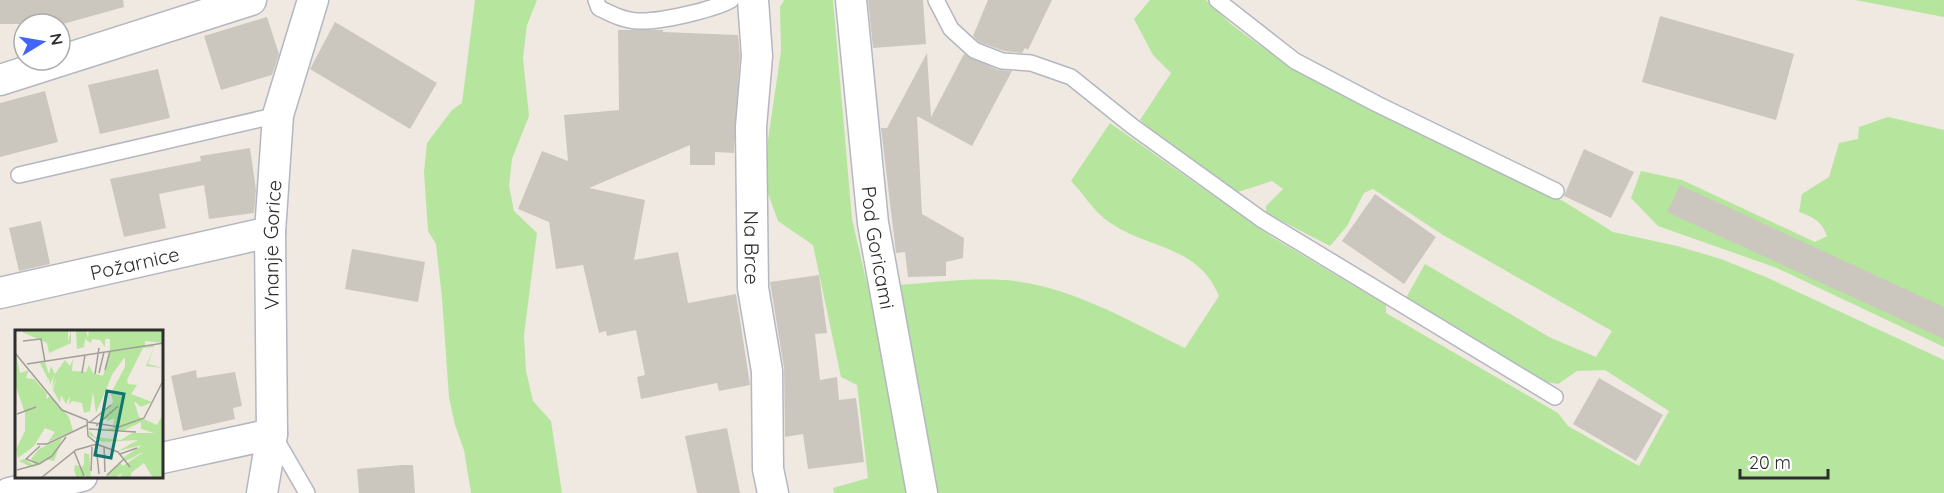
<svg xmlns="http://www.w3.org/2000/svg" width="1944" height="493" font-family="Quicksand,sans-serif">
  <rect width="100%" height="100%" fill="#efe9e1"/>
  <path fill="#b6e59e" d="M475,0h62l-10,25 -4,33 6,58 -17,43 -3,27 5,25 23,22 -13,102 2,36 7,30 18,20 11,72h-91l-7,-43 -9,-25 -6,-28 -7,-99 -6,-54 -8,-13 -4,-59 3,-29 25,-33 10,-7z
    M784,0h49l19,219 29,125 28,149h-75l-1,-5 35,-10 -11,-93 -16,-8 -28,-132 -35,-24 -12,-33 2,-48 13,-89 -1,-44z
    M1150,0h56l26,25 56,41 182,92 93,43 50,31 64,14 44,13 47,19 176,82v133h-1006l-41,-208c35,-2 72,-8 107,-5 64,4 125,41 181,68l34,-52c-22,-53 -74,-46 -114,-77 -13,-10 -22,-26 -34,-38l39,-58 162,114 114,68v8l172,100 10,13 71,40 30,-55 -64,-41 -28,1 -19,13 -12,-2 -140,-84 19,-34 126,74 45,19 16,-26 -169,-96 -70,-46 -9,4 -17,33 -17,20 -64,-33v-7l17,-17 -11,-8 -34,11 -71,-49 -27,-23 31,-47 -18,-18 -19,-36z
    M1855,0h89v17z
    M1888,117l56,13v217l-167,-79 -119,-42 -27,-28 10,-27 41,9 133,62 12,-6c-5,-14 -13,-19 -28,-24l3,-18 27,-17 10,-34 19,-4 1,-12z"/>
  <path fill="#cbc7bf" d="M0,0h123l1,7 -61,17h-63z
    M868,0h55l3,44 -53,4z
    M988,0h64l-24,50 -3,-2 -3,5 -18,-2 -25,-9 -6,-6z
    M1660,16l134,38 -18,66 -134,-38z
    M267,17l12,37 -7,21 -51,15 -17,-54z
    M335,22l102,61 -27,46 -100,-60z
    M618,30h45v2l75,3 2,21 -6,97 -19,-1v13h-25v-20l-101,43 56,12 -11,60 44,-8 10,51 48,-9 14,91 -31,6 -2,-8 -76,16 -4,-22 8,-2 -9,-45 -29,6 -1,-5 -7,2 -16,-68 -27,4 -7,-47 -31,-13 24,-58 26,10 -4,-46 55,-5z
    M927,53l4,64 33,-63 34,16 14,1 -40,75 -55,-30 5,98 42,24 -1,20 -17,4v14l-38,1 -3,-25 -9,1 -15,-125h6z
    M158,69l12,49 -70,16 -12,-49z
    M45,91l13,51 -58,15v-54z
    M250,148l6,42 -2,23 -45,6 -5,-34 -45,9 7,34 -42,9 -14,-58 91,-18 -1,-5z
    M1584,149l50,23 -23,46 -47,-22z
    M1680,185l264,122v32l-277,-127z
    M1375,194l61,43 -32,47 -62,-43z
    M41,221l9,43 -31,7 -10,-43z
    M352,249l73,13 -7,40 -73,-13z
    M819,275l8,58 -12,1 5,46 17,-3 2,23 17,-2 8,64 -56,7 -5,-35 -18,3 -1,-69 -14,-86z
    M196,370l1,8 38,-6 7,34 -9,2 2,11 -52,12 -12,-55z
    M1599,378l64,37 -27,46 -63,-37z
    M727,428l13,65h-43l-12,-57z
    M402,465h11l2,28h-56l-2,-24z"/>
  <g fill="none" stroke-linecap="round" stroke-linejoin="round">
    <defs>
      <path id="lane" d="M596,0l3,8c12,6 26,13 40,13 21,1 74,-11 92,-21
        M936,0l15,29 23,21 28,11 29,2 40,14 61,49 129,93 294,178
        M1217,0l78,61 82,43 179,87
        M19,175l259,-60
        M274,436l33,57"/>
      <g id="street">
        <path id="s1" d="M753,0l4,56 -6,71 2,161 14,83 1,98 5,24"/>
        <path id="s2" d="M851,0l22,223 49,270"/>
        <path d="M0,80l251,-80"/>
        <path id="s3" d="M0,293l270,-61"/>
        <path d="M162,458l110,-24"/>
        <path d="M9,493l73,-17"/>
        <path id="s4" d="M262,493l10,-59 -2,-202 8,-117 35,-115"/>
      </g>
    </defs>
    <use href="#lane" stroke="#b4b7c1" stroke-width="18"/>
    <use href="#street" stroke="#b4b7c1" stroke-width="33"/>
    <use href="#lane" stroke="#fff" stroke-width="15"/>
    <use href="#street" stroke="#fff" stroke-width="30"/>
  </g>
  <g text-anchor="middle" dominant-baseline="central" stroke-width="4.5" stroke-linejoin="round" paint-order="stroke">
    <g font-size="20" fill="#2e2e2e" stroke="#fff">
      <text stroke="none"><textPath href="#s4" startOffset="249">Vnanje Gorice</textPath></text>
      <text stroke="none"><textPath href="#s1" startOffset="248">Na Brce</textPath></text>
      <text stroke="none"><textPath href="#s2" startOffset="249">Pod Goricami</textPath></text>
      <text stroke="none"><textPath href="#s3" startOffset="138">Požarnice</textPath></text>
    </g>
  </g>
  <g transform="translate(15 330)">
    <rect width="148" height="148" fill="#efe9e1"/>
    <path d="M13,0h40v12l3,-12v13l-22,10 -2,-10 -25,-11zM61,0h10l2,8 1,-8h74v13l-18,-2v6l9,-2v2l-6,17 15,4 -17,-2 8,-19 -11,1 -16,32 1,4 9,1 -6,9 21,8 -11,5 -7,-6 5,16 18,8 6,-11v64h-10l-9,-15 -12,9 -2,6h-10l2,-5 -7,5h-11l16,-15 3,3 22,-15 -19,10 -3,-3 19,-13 -24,6 20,-11 -35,2 -14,-7 1,-4 5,6 26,3 11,-7h22l-13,-4v-7l-18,9 -23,-2 13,-1 1,-10 -6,3 -7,-5 12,-14 -2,-9 14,-26v-10l-12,16 -17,40 -3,-21 -3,19 -6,2 -2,-10 -10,-2 -3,4 1,-9 -4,8 -5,-9 -1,8 -7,-13 4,-14 -5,13 2,-14 -4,10 -1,-7 -4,8 3,-7 -8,-16 5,-1 4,12 2,-8 4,8 10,-14 5,6 3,-7 -1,12 14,1 3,-7 4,8 10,3 7,-23v-14h-5v8l-5,-7 -8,-1 -1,4 -6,-4 -1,8 -7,2zM1,25l4,18 9,-3 -3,8 8,1 13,15 -1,5 4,-3 19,21 4,14 -25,11 7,-10 -10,-4 -11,18 -16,12 -2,-9 9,-18v-18l-10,-29zM47,108l-8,23 -9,-2 -9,7 -5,1 -12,-6 5,-2 12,7 -5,-7 8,-10zM69,123l5,1 2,24h-5l-1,-5 -1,5h-7l-3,-8 1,-5 7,2 2,-3z" fill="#b6e59e"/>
    <path fill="none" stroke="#a29e99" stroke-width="1.5" d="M8,11l18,-2 4,23M0,23l47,57 25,10 1,16 11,9 19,7 12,15M12,34l137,-21M90,40l5,-19M67,43l3,-18M84,43l5,-21M80,44l4,-26M0,72v28M2,84l19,-7M73,92l31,5 25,-9 20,-39M74,93l22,-18M81,96l22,-20M74,99l47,3M22,114h10l40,-19M81,115l3,29M89,117l1,25M59,121l10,25M105,124l17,-6M24,134l13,-8 14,-19M2,140l22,-6 -13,-5 14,-13M76,141l1,-24M92,145l17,-16M26,148l35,-28 21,-6"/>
    <path fill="#0f766e" fill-opacity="0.15" stroke="#0f766e" stroke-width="3" d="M92,61l17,3 -13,64 -16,-3z"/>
    <rect width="148" height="148" fill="none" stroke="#2e2e2e" stroke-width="3"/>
  </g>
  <g transform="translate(42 42) rotate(79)"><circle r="28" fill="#ffffff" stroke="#ababab" stroke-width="1.5"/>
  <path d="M0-4.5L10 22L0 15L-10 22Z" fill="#4264fb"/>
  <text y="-9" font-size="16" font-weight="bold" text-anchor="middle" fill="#2e2e2e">N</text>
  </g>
  <path d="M1740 469v9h88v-9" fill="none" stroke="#2e2e2e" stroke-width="3"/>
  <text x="1749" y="469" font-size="18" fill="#2e2e2e" stroke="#ffffff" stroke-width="4.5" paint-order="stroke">20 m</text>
</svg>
